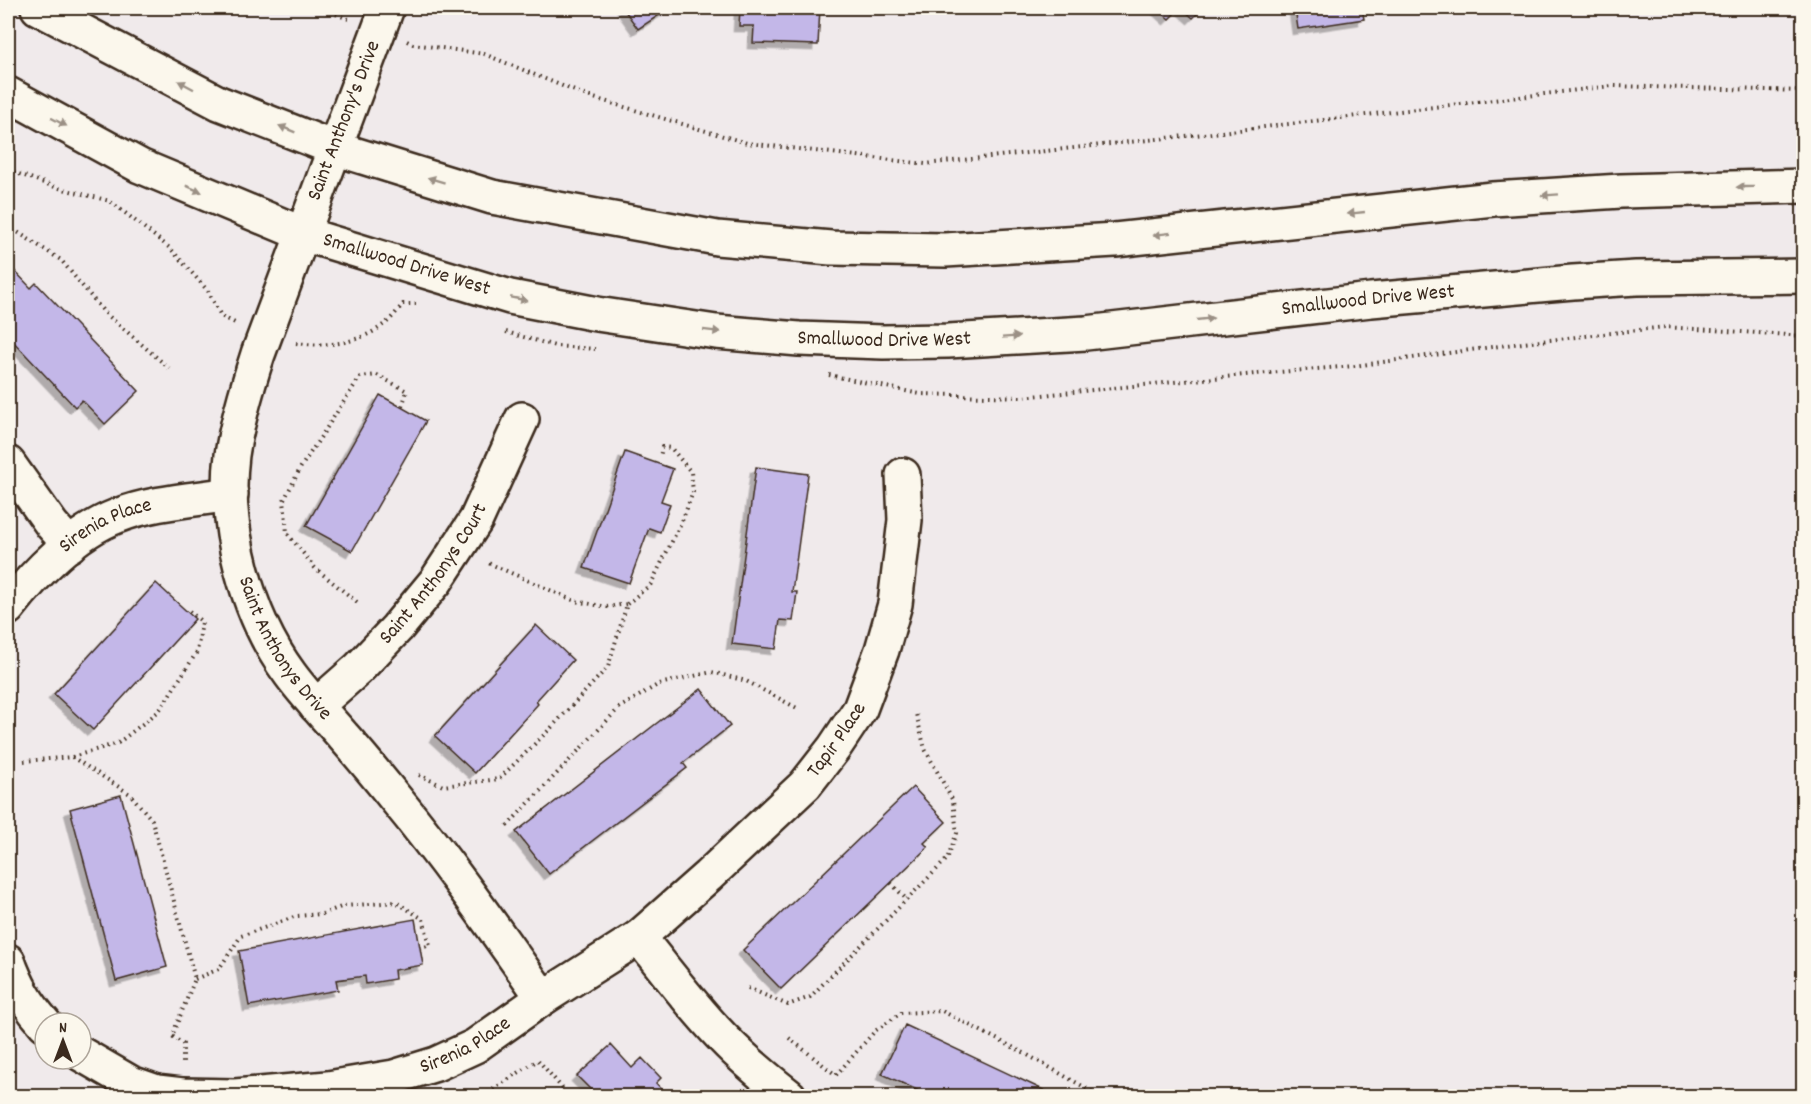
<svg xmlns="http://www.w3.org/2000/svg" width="1811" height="1104" font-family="Dekko,sans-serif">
  <defs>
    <filter id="shadow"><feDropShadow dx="-5.5" dy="5.5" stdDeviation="0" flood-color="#0004"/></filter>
  </defs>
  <rect width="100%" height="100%" fill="#f0eaeb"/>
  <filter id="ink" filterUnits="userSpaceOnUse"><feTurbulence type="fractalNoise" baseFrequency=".0167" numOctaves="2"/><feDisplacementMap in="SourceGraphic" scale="12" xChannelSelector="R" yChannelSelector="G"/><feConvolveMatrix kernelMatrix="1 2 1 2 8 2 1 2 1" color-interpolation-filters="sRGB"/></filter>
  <g filter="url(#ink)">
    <path fill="#c3b7e8" stroke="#3b2a1e" stroke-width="1.5" filter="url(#shadow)" d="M623,8h47l-32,21z
      M740,8h80l-2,37 -65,-2 1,-17h-15z
      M1157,8h23l-11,11z
      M1182,8h21l-10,10z
      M1295,8h67l2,11 -66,10z
      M10,266l21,22 5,-5 103,108 -34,33 -23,-24 -7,7 -67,-71v-67z
      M380,395l46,26 -74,130 -46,-25z
      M625,452l48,17 -12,32 9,3 -10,28 -11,-4 -20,55 -45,-15z
      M756,467l52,7 -16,118h5l-4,29 -13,-1 -4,29 -44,-5z
      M156,583l39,36 -102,111 -39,-36z
      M536,625l37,35 -37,41 2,3 -63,69 -40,-37z
      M701,689l29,37 -47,37 4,5 -138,106 -33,-42z
      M913,787l33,35 -22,21 4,4 -147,142 -38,-39z
      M121,795l46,172 -51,14 -46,-172z
      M415,919l8,46 -29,5 1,9 -29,5 -1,-8 -29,4 2,10 -89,16 -10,-55z
      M905,1025l151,71h-126l-48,-22z
      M611,1045l21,23 10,-10 19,20 -5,5 12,13h-71l-20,-20z"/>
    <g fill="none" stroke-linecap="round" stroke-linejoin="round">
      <defs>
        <g id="minor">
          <path d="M38,8l181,95 115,45 158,49 225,41 114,10 114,2 170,-10 378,-41 128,-8 183,-5"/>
          <path id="s1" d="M387,8l-129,346c-11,34 -21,67 -26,101 -9,71 15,161 58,219 16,22 35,41 53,62 18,20 35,41 52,62 53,64 100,132 148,200"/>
          <path id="s2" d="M8,94l132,72 163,68 207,63 87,17 119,18 83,7 84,3 65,-1 138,-8 285,-33 202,-18 63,-4 168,-2"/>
          <path d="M8,463l44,62 18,20"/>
          <path id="s3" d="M8,608c27,-35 67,-76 109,-92 35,-14 76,-16 114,-22"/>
          <path id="s4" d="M316,706l42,-37 39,-41 39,-47 40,-61 46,-101"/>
          <path d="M639,937c27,34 53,69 84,101 20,21 43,40 66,58"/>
          <path d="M8,961c9,25 19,43 37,63"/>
          <path id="s5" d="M81,1054l50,29 26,9 26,3 52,1 93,-8 66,-11 42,-13 39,-18 68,-48 96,-61 69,-61 97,-91 29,-37 26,-39 22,-59 13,-46 10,-84 -2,-45"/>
        </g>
      </defs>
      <use href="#minor" stroke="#3b2a1e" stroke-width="38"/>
      <path stroke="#3b2a1e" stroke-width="4" stroke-dasharray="1.5 4.5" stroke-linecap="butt" d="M319,8l30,11
        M407,41l6,3 71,10 103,42 160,47 178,21 288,-31 399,-47 192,5
        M8,170l47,17 55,14 61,48 37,42 13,25 14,7
        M8,226l53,34 43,52 65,56
        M506,332l49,14 40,3
        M296,343c30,4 62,1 87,-18 8,-5 14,-14 20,-21h13
        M829,375l91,19 102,3 233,-23 99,-8 160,-22 151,-17 139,9
        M357,602l-42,-34 -28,-35 -3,-33 17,-33 59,-90 17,-2 30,16 -5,16
        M627,604l24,-20 31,-63 11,-29 -2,-20 -20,-24 -9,-1 -2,10
        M72,757l46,-14 41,-32 38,-59 5,-30 -15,-13
        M24,761l48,-4 58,37 22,26 43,159 -23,57 11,8v19
        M419,775l24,11 56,-7 52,-51 57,-61 19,-63 -20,3 -32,-6 -89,-39
        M507,826l112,-118 40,-24 53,-12 34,9 51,27
        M891,883l16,17
        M195,979l24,-10 22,-33 56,-20 25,-2 22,-8 52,-4 27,17 7,26 -9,3
        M748,988l40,17 22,-8 137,-138 10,-26 -4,-32 -28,-52 -9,-35
        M789,1038l47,37 39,-44 26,-18 41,-2 82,42 76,43
        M483,1096l55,-36 31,36"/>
      <use href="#minor" stroke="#fbf7ec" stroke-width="33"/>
    </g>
    <defs><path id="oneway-solid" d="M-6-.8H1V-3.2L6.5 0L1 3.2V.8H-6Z" transform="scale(1.5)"/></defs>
    <g fill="#9b9085">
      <use href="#oneway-solid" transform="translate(186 85) rotate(-152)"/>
      <use href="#oneway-solid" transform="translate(59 122) rotate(28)"/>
      <use href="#oneway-solid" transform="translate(287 129) rotate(-158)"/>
      <use href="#oneway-solid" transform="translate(436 180) rotate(-163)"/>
      <use href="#oneway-solid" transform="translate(1745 187) rotate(179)"/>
      <use href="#oneway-solid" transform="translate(194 189) rotate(23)"/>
      <use href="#oneway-solid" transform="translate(1550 195) rotate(176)"/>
      <use href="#oneway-solid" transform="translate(1356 213) rotate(174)"/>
      <use href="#oneway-solid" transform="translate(1162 234) rotate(173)"/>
      <use href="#oneway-solid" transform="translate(519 299) rotate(11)"/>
      <use href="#oneway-solid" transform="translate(1205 319) rotate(-6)"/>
      <use href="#oneway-solid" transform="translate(712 331) rotate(7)"/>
      <use href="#oneway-solid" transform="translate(1011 337) rotate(-4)"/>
    </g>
  </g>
  <g text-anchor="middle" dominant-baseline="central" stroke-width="4.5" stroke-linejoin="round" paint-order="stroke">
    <g font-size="21" fill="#3b2a1e" stroke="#fbf7ec">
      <text transform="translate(345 121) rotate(-69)">Saint Anthony's Drive</text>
      <text stroke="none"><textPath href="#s2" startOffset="435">Smallwood Drive West</textPath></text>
      <text stroke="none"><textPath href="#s2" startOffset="1407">Smallwood Drive West</textPath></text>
      <text stroke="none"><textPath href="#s2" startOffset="921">Smallwood Drive West</textPath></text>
      <text stroke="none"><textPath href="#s3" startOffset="130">Sirenia Place</textPath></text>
      <text stroke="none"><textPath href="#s4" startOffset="178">Saint Anthonys Court</textPath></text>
      <text stroke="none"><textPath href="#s1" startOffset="680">Saint Anthonys Drive</textPath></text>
      <text stroke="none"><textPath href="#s5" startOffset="888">Tapir Place</textPath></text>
      <text stroke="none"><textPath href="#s5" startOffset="402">Sirenia Place</textPath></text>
    </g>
  </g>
  <rect width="1811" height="1104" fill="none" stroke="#fbf7ec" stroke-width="30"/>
  <rect x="15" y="15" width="1781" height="1074" fill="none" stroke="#3b2a1e" stroke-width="2" filter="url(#ink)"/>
  <g transform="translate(63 1041)"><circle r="28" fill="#fbf7ec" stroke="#aea59a" stroke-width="1.5"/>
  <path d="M0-4.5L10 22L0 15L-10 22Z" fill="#3b2a1e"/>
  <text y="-9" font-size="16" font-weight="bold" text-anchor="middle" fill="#3b2a1e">N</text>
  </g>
</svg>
